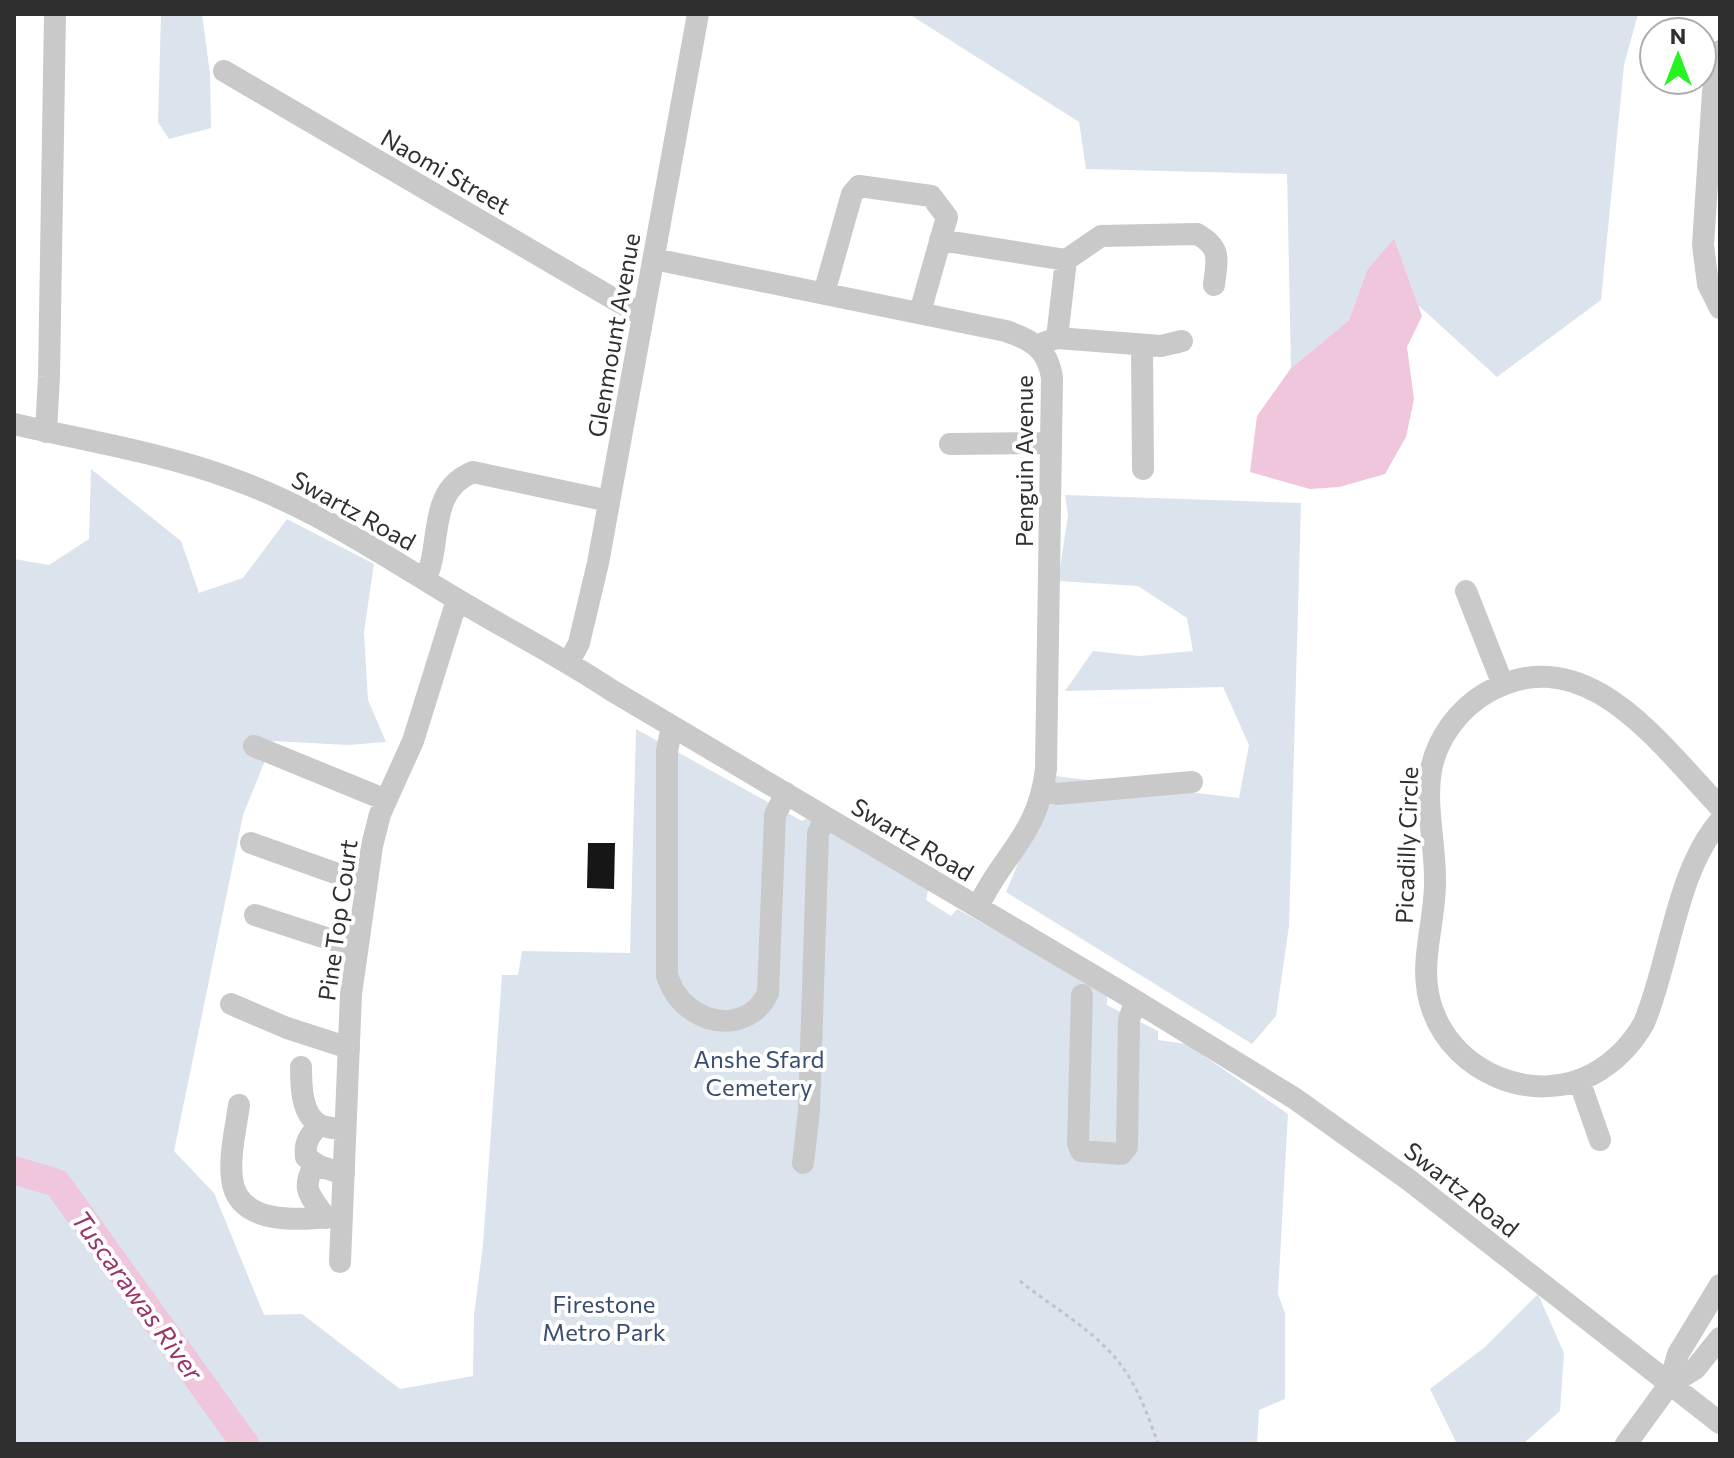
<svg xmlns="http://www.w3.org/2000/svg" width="1734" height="1458" font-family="Commissioner,sans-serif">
  <rect width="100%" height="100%" fill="#fff"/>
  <path fill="#dbe4ed" d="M161,14h41l8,60 1,54 -42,11 -11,-17z
    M909,14h729l-14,51 -23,235 -104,77 -79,-72 -24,-67 -27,32 -18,50 -58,48 -4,-194 -201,-5 -7,-47z
    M91,469l90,72 18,52 44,-15 44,-59 87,45 -10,68 4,68 18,42 -38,3 -75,-4 -30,74 -69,336 40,42 50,122 38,-1 98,75 73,-13 1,-61 9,-70 19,-270h16l4,-24 108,2 6,-224 166,92 8,-4 118,73 -2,10 25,16 6,-7 150,83v13l51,26v9l29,4 101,70 -10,180 7,19v86l-26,11 -2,34h-1243v-885l35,6 40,-26z
    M1065,495l236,8 -12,423 -13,90 -24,28 -246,-152 49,-116 184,22 10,-53 -26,-58 -158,4 28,-40 46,5 54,-5 -6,-33 -49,-32 -80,-5 10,-66z
    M1538,1294l26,59 -4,58 -37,33h-66l-27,-55 55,-42z"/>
  <path fill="#efc6dc" d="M1394,238l28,78 -15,31 7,52 -8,38 -21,37 -46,13 -29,2 -60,-17 7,-56 34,-48 58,-48 18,-50z"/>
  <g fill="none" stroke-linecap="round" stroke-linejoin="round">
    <path stroke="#efc6dc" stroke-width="28" d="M14,1170l43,13 188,261"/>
  </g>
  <path fill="#161616" d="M588,843h27l-1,46 -27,-1z"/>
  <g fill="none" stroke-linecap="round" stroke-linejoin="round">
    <path stroke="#c3c3c3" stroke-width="3" stroke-dasharray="4 4" stroke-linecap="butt" d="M1020,1281c32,26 71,47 97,79 20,24 31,55 41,84"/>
    <path stroke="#c9c9c9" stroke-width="22" d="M1720,51l-7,41 -10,153 5,39 12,24
      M224,71l419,245
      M940,240l126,20 35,-24 96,-2c25,14 20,25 17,51
      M654,259l352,72c26,9 42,18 46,47l-6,391c-8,67 -43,84 -68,138
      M824,293l28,-99 7,-8 72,10 16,21 -27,95
      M1057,338l104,8 21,-5
      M1043,343l14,-5 9,-78
      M1142,345l1,124
      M14,424c73,17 149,29 219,55 79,28 149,75 220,118 53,32 107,59 158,93l515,305 168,103 115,82 311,243
      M46,432l3,-55 6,-363
      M950,444l101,-1
      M425,580c18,-36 1,-89 48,-108l136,29
      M1466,591l37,94
      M569,662l10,-19 19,-80 100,-549
      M672,726l-5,25v225c5,12 10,23 21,31 27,22 65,18 80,-14l7,-178 11,-22
      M254,746l132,54
      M1044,790l13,4 135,-12
      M1720,807c-60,-62 -135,-172 -234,-114 -27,16 -49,45 -55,77 -6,35 4,73 4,109 1,45 -19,88 -2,132 22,62 101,95 160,63 22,-12 39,-30 51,-51 26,-62 32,-151 76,-202
      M251,843l115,41
      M255,915l102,33
      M1082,995l-4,148 3,8 40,3 6,-7 2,-127 6,-19
      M231,1004l56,24 62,20
      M301,1067c0,18 0,48 19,58 7,3 18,4 25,5
      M1579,1080l21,60
      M239,1105c-3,23 -10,50 -7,74 6,50 75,40 110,37
      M319,1125c-9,10 -15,17 -13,32l13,9 25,8
      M803,1163l6,-52 9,-278 8,-15
      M315,1164c-15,26 -5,31 11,54
      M340,1262l11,-268 21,-148 8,-32 33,-73 44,-141
      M1669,1385l26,-16 25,-31
      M1626,1444l43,-59 9,-31 42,-69"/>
  </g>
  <g text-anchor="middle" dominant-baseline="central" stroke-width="8" stroke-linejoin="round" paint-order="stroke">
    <g font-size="24" fill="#2f2f2f" stroke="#fff">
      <text transform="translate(446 171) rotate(30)">Naomi Street</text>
      <text transform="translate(613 335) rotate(-80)">Glenmount Avenue</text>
      <text transform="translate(1023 461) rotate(-90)">Penguin Avenue</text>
      <text transform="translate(354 510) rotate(29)">Swartz Road</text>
      <text transform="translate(913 839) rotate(31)">Swartz Road</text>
      <text transform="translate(1406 845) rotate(-88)">Picadilly Circle</text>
      <text transform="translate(337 920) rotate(-82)">Pine Top Court</text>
      <text transform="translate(1462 1189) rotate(38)">Swartz Road</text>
    </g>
    <g font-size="24" fill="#384e6f" stroke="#fff">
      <text x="759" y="1058">Anshe Sfard<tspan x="759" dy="28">Cemetery</tspan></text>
      <text x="604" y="1303">Firestone<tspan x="604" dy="28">Metro Park</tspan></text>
    </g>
    <g font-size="26" font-style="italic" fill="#98356c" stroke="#fff">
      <text transform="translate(138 1295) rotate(54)">Tuscarawas River</text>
    </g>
  </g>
  <rect width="1734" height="1458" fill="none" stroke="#2f2f2f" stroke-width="32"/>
  <g transform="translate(1678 56)"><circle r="38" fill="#ffffff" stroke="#acacac" stroke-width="2"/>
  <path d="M0-6L14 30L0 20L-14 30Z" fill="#25f422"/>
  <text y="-12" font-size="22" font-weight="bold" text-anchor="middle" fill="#2f2f2f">N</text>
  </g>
</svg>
